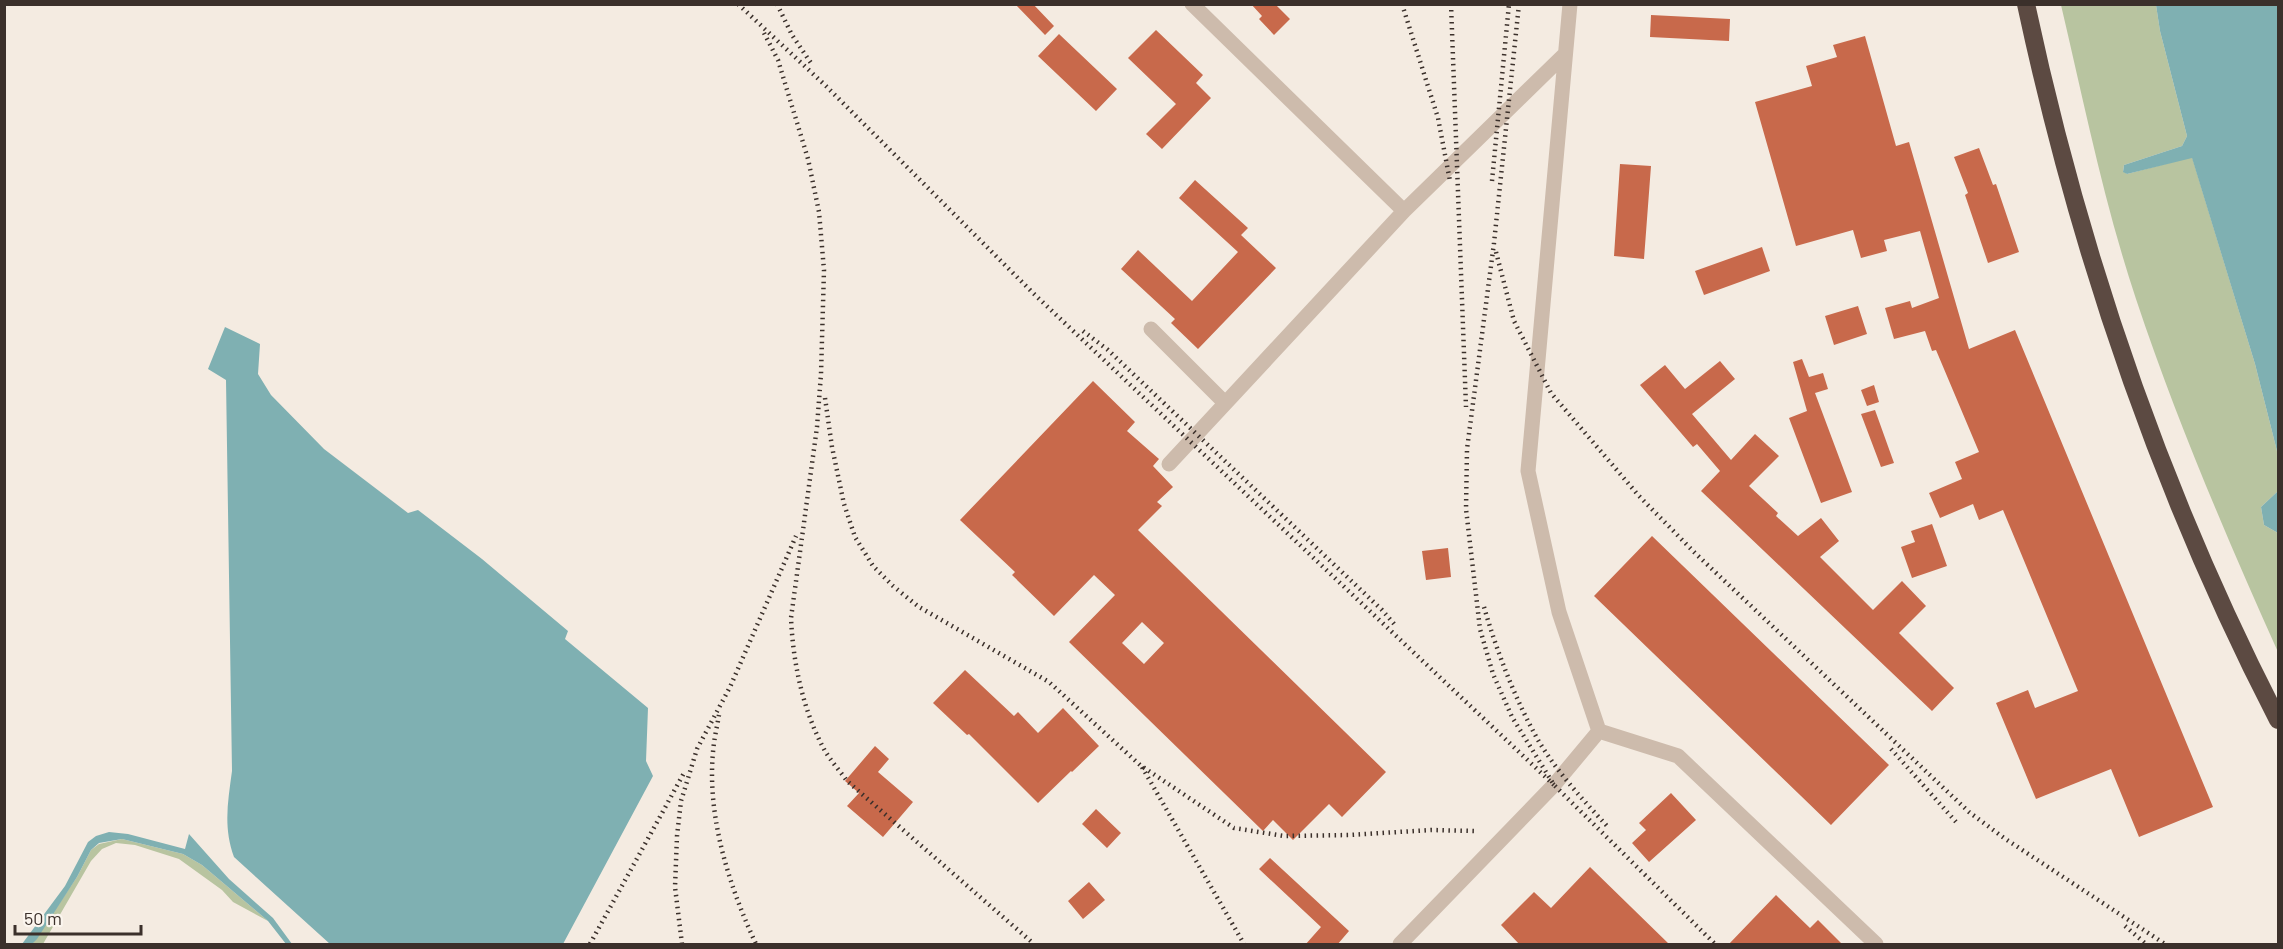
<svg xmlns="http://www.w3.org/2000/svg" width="2283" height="949" font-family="Barlow,sans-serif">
  <rect width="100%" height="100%" fill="#f4ebe1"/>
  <path fill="#b8c4a0" d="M2061,5h95l4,26 27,105 -5,10 -58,19 -1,6 4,3 65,-17 63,207 23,91v36l-17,16 3,18 14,8v119c-52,-116 -102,-233 -142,-353 -32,-96 -52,-196 -75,-294z
    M122,839l61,15 19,11 66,56 -35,-19 -11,-12 -43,-31 -44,-14 -19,-2 -14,6 -11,12 -48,83h-11l45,-67 14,-27 8,-6z"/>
  <path fill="#7fb0b2" d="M2156,5h122v450l-23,-91 -63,-206 -65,16 -4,-2 1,-7 58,-19 5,-10 -27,-105z
    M225,327l35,17 -2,30 13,21 53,54 84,64 10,-3 64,49 86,72 -3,8 83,69 -2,53 7,15 -90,168h-233l-96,-87c-11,-30 -6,-56 -2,-86l-6,-391 -18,-11z
    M2278,491v42l-14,-8 -3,-18z
    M109,832l19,2 57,15 4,-15 40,45 44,39 19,26h-6l-18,-23 -66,-56 -19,-11 -61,-15 -23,4 -8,7 -14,27 -40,62 -5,5h-10l43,-58 23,-44 8,-6z"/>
  <path fill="#c8694b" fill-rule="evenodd" d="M1015,4h18l21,22 -9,9z
    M1251,4h24l15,15 -16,16 -15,-16 3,-3z
    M1651,15l79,4 -1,22 -79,-4z
    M1156,30l47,45 -7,8 15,15 -49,51 -16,-15 30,-30 -48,-46z
    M1059,34l58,55 -21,22 -58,-55z
    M1865,36l31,110 13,-4 60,207 46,-19 198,477 -74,30 -28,-68 -75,30 -40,-96 32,-13 7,18 43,-17 -75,-181 -24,10 -6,-16 -33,14 -11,-25 33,-14 -7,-17 24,-10 -43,-102 -4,1 -7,-20 -31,8 -9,-31 25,-7 2,7 27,-10 -19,-67 -36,9 3,11 -26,7 -8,-28 -57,16 -41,-144 57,-16 -6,-20 31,-9 -4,-12z
    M1979,148l14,37 3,-1 23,68 -31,11 -23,-68 3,-2 -14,-36z
    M1620,164l31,2 -7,93 -30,-3z
    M1195,180l53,48 -7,7 35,33 -78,81 -27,-26 4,-4 -54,-50 17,-19 54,51 46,-49 -59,-54z
    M1762,247l8,24 -66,24 -9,-24z
    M1858,306l9,28 -33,11 -9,-29z
    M1802,359l7,18 14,-4 5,16 -13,4 37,99 -31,11 -32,-85 18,-7 -14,-49z
    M1720,361l15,18 -43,35 39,46 24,-26 24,22 -30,30 29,27 -2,3 22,20 23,-18 18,23 -19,16 53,53 29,-29 24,25 -27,27 55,55 -22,23 -231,-220 19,-20 -23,-27 -4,3 -53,-62 25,-20 20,24z
    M1093,381l42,41 -8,9 32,28 -6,7 20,21 -16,15 5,4 -24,24 248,242 -44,45 -13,-13 -36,36 -20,-20 -10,11 -194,-189 46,-47 -21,-20 -40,41 -42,-41 3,-3 -55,-52zM1142,622l22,21 -20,21 -22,-21z
    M1874,385l5,17 -12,4 -6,-16z
    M1875,410l19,53 -13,4 -20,-53z
    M1932,524l15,42 -35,12 -11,-31 14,-5 -4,-11z
    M1652,536l237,229 -58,60 -237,-229z
    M1448,548l3,29 -25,3 -4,-29z
    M965,670l49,46 4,-4 20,21 25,-25 36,38 -27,26 -1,-1 -33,32 -69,-69 -2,1 -34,-32z
    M875,746l14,13 -11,13 35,30 -30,35 -36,-31 12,-13 -14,-12z
    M1671,793l25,27 -47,42 -17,-19 14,-13 -7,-7z
    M1096,809l25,24 -14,15 -25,-24z
    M1270,858l79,73 -12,14h-32l16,-18 -62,-58z
    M1590,867l80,78h-150l-19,-20 33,-33 17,16z
    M1089,882l16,18 -22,19 -15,-18z
    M1776,895l34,33 8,-8 25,25h-115z"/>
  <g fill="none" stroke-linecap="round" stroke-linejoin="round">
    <path stroke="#cdbbac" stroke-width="15" d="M1192,4l212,207 161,-157
      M1151,329l74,74
      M1169,464l235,-253
      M1599,731l79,25 198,188
      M1400,944l154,-159 45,-54 -40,-119 -31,-141 42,-467"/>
    <path stroke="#5c4a42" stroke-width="18" d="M2026,4c53,248 136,491 252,716"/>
    <path stroke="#3b302b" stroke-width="4.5" stroke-dasharray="1.5 4.5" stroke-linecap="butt" d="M738,4l88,82 207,207 521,492
      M777,4l15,31 21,31
      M1402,4l36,114 12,63
      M1451,4l15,403
      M1519,4l-25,239 -27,206 -1,60 14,120 13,45 19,43 42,68 161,159
      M764,33l14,27 30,99 11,53 5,58 -3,104 -4,53 -26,191c2,45 12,93 34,133 6,10 15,20 22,30l187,163
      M1492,181l17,-177
      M1496,252l18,69 37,72 88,103 56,57 274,259 35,26 161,106
      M1083,331l25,19 274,260 13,15
      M825,398l7,49 12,57 11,33 18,29 20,20 26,21 130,75 91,83 94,63 50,8 65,-1 82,-5 44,1
      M1484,607c13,45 31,92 54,133 19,32 45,60 70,87
      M719,715c-2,12 -5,24 -6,37 -6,65 16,134 43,192
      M1891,749l66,74
      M1142,767l102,177
      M2125,926l21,18
      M590,944l94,-171
      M682,944l-7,-57 2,-51 4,-35 16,-52 33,-62 66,-151"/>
  </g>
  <rect width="2283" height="949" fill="none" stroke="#3b302b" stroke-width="12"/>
  <path d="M15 925v9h126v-9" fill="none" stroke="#3b302b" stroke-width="3"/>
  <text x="24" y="925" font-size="18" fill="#3b302b" stroke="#fbf5ee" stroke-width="4.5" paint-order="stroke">50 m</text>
</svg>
